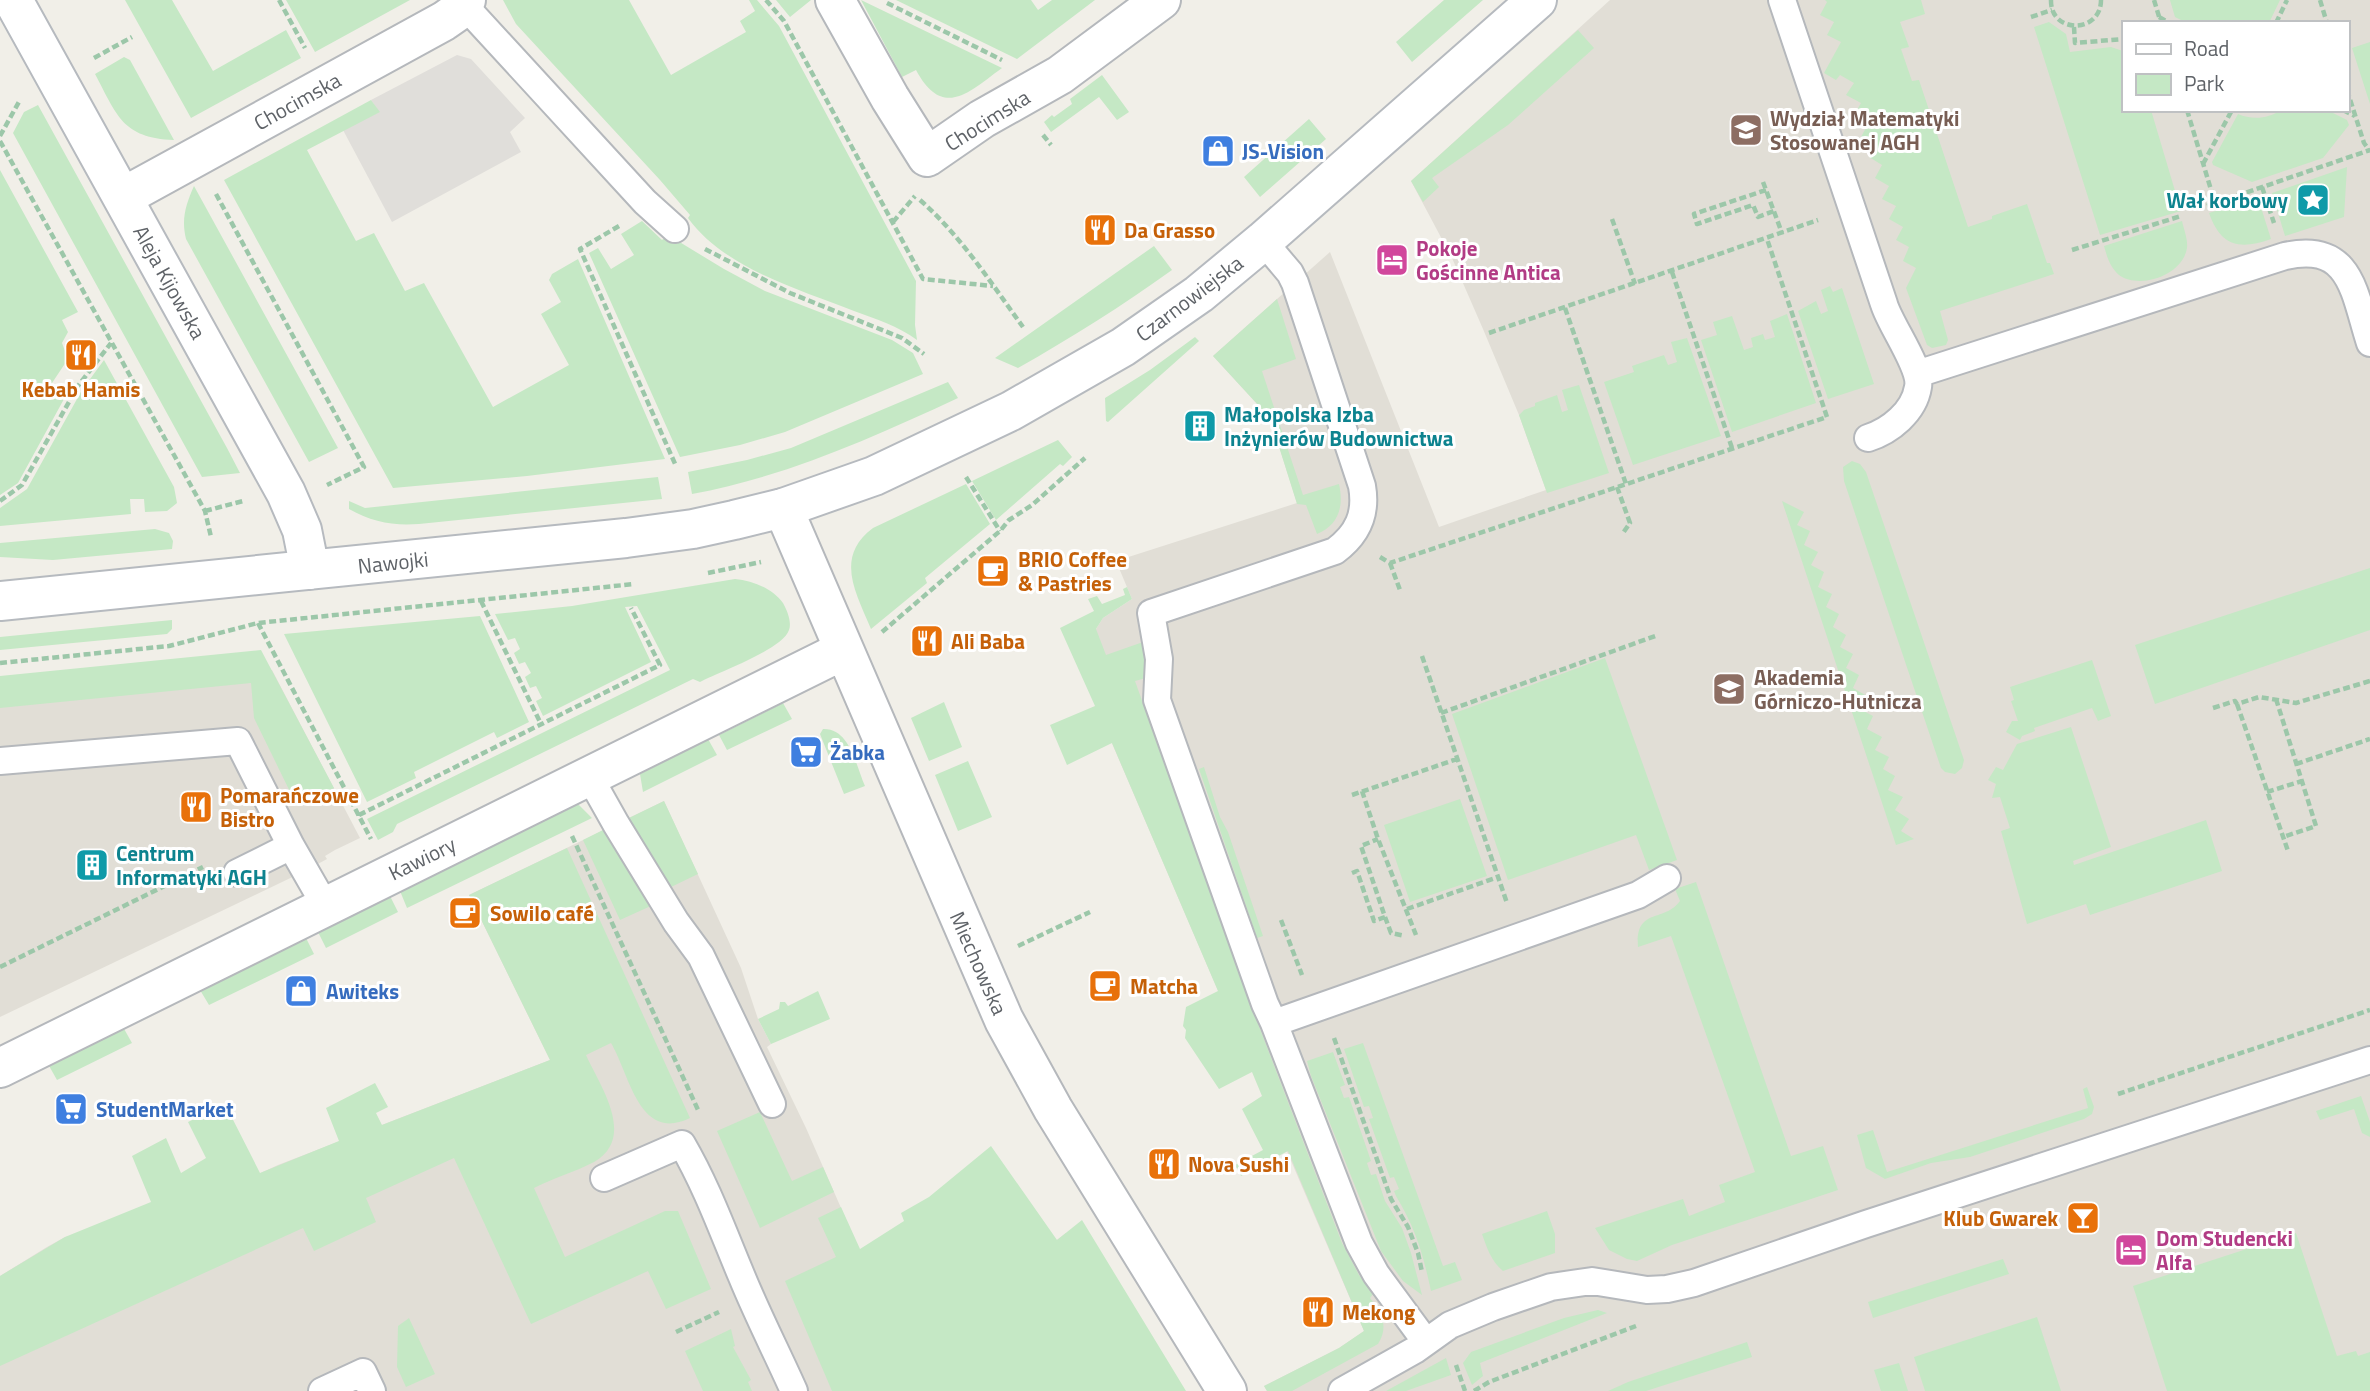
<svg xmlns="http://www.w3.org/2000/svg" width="2370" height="1391" font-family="'Titillium Web',sans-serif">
  <rect width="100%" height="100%" fill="#f1efe8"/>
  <path fill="#e0deda" d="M457,55l14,4 54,59 -15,14 11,20 -129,70 -49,-92 36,-18 -8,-12z"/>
  <path fill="#e1ded6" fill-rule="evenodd" d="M1610,0h760v1391h-1103l-3,-5 75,-38 25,-17 -268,-625v-77l7,-11 29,-19 -16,-38 181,-58 -27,-85 -57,-62 117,-104 109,275 107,-37 -27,-75 -36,-86 -31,-71 -41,-77zM2123,23h224v87h-224z
    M272,670l88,168 -25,12 -10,6 2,3 -22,12 -305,146v-321z
    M664,801l77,167 17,51 13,25 -4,3 39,81 53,121 98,67 109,-83 111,158h-1177v-115l47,-29 18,-10 99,-20 114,-52 272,-105 -81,-165z"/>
  <path fill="#c5e8c5" d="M125,0h47l41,71 73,-41 15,28 -110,60z
    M286,0h124l-95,52z
    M503,0h126l42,75 75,-43 -6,-11 15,-10 -6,-11h8l22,26 137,255 -1,44 2,15c-19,-14 -41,-21 -63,-29 -56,-22 -130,-43 -166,-93l2,-3 -30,-35 -144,-156z
    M776,0h35l-21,17z
    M861,0l141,68c-33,24 -59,52 -86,2l-14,7z
    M896,0h135l7,10 14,-10h43l-78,59z
    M1444,0h39l-71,62 -16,-20z
    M1825,0h96l4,14 -25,8 9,25 -8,2 11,32 7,-1 49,147 24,-8v-3l35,-12 20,59h3l4,11 -114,37 8,29 -2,5 -14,3 -5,-3 -21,-57 10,-20 -13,-7 6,-14 -13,-7 7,-13 -14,-8 7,-13 -14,-7 7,-13 -14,-8 7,-13 -13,-8 6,-12 -14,-8 6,-11 -2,-2 1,-2 -13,-5 8,-14 -15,-8 8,-12 -14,-8 -4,5 -12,-7 17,-31 -14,-7 7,-13 -14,-7 7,-13z
    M2170,0h110l-11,23h-82l-12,-6z
    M2049,22l17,12 4,18 41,-5 12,4v59h28l30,101 -81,24 -66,-208z
    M1578,30l16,18 -86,77 -76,53 7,9 -16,15 -12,-21z
    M2370,42v62l-18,-56z
    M124,57l6,3 44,80c-52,-2 -57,-25 -79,-66z
    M1102,75l27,37 -12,8 -18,-23 -48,35 -7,-10 8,-7 2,2 18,-13 -2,-5z
    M371,100l9,12 -73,38 49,91 18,-8 31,58 19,-8 69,124 76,-42 -28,-51 20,-12 -12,-22 3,-6 26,-15 87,200 -138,17 -134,12 -169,-308z
    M38,105l189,343 13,25 -38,4 -189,-344 11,-21z
    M2281,110h46l20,10 2,5 -26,33 -71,24 -39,-17 -1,-3 26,-48c14,6 30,5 43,-4z
    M1309,119l17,20 -66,58 -16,-20z
    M2347,167l-3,50 -59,19 -13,-43z
    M0,170l78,142 -16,8 6,12 -6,11 6,16 -20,30 16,10 -46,84 -18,12z
    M194,186l144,262 -29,14 -123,-223c-5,-20 0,-35 8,-53z
    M2258,198l13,41c-31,11 -50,8 -62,-26z
    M642,221l20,19 6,-5 56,34 41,22 127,49 21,13 10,21 -138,58 -45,13 -60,12 -91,-204 9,-5 13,21 23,-14 -13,-21z
    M2182,221c2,9 6,18 5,27 -4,27 -47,42 -68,27 -9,-8 -12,-18 -15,-29z
    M1154,246l18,24c-50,36 -101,68 -154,98l-23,-10z
    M1830,286l3,6 9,-4 32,96 -46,15 -30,-88 18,-10 5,13 7,-3 -7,-21z
    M1277,299l19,60 -34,12 41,124 36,-11c5,22 0,41 -22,50l-11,-29 -9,-1 -27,-86 -57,-62z
    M1787,314l29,89 -84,29 -31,-92 16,-5 -4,-13 19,-6 12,34 9,-3 -2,-9 12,-4 2,6 10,-3 -5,-16z
    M1195,337l4,4 -91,81 -2,-1 -1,-23 45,-28z
    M1687,338l34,98 -88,29 -29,-83 30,-10 -2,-6 32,-11 4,10 9,-3 -6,-20z
    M104,360l70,127 3,16 -10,8 -22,1 -1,-13h-14l1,15 -131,12v-18l27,-19 55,-99z
    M948,382l10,16c-86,40 -173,79 -266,96l-4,-22 59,-12 44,-12z
    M1579,385l30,88 -62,20 -28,-78 5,-5 11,-4v-3l22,-8 5,17 6,-2 -6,-20z
    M1058,440l14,17 -9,9 -3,-2 -64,56 -24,-39z
    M1852,461l8,3 6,8 98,288 -2,8 -7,6 -10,-2 -4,-4 -97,-287 -1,-14z
    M658,477l4,22 -243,25c-26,2 -47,-2 -70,-15v-8l16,7z
    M966,484l24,40 -65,54 2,5 -56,46c-15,-36 -37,-72 2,-101z
    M1782,501l22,11 -7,13 13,6 -6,14 14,7 -7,13 13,7 -6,15 14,7 -6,13 13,7 -6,13 13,8 -6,12 13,7 -7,14 13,7 -6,13 14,8 -7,13 13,7 -6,13 15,8 -7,13 14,7 -6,12 12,7 -7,14 15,7 -8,13 14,9 -8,12 13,8 -18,6z
    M155,529l14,4 4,8 -1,8 -119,11 -53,-3v-14z
    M2370,568v62l-215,74 -20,-59z
    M735,579c18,2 37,9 48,24 4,7 9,19 6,27 -6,19 -69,42 -89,52l-7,-3 -296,145 -4,8 -15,8 -11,-21 303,-149 -33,-64 -12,1 26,55 -108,54 -7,-15 6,-3 -6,-12 -6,2 -5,-11 6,-4 -6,-11 -6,2 -5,-11 6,-4 -5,-11 -7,2 -13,-26 77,-8z
    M1127,587l5,12 -29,19 -7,11 10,26 37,-13 9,26 -6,10 -11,3 117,327 90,235 17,32 14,19 -3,4c12,15 19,29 8,46l-86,47h-25l-3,-5 75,-38 25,-17 -76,-180 -47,25 -6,-11 28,-15 -21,-41 20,-13 -10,-24 -33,17 -34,-51 1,-8 -3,-4 3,-19 32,-16 -106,-248 -45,22 -17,-40 45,-19 -35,-78 34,-17 -6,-12 9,-3 5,8 23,-9 -2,-6z
    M480,616l49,106 -32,16 -3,-6 -80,40 2,6 -49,24 -83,-168z
    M172,620v9l-5,5 -167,16v-13z
    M261,650l73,138 -37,18 -43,-88 -3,-35 -251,25v-32z
    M1605,658l72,202 -28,10 -13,-35 -128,45 -56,-166z
    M2092,660l19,56 -13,5 -6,-13 -58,20 1,3 -13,5 -2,4 -14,-8 6,-11h6l-7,-20 3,-1 -4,-13z
    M944,702l18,45 -33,14 -18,-43z
    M783,703l9,16 -65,31 -8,-15z
    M2071,727l40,120 -38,14 1,4 132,-45 16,51 -132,44 -4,-11 -59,20 -26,-93 9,-3 -10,-31 -8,1 4,-14 -8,-4 8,-13 7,3 14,-26z
    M823,729c27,-1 33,37 42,57l-21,8 -24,-60z
    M708,739l9,16 -74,37 -3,-18z
    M968,761l24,56 -34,14 -23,-56z
    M1204,767l16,50 8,15 35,104 -6,2 -58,-169z
    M1460,799l27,77 -77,26 -26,-77z
    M664,801l34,73 -29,14 -40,-70z
    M578,804l14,14 -185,90 -7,-17z
    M603,830l37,51 13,24 -33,15 -37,-80z
    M567,848l123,270c-51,25 -60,-43 -79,-75l-25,12c14,31 51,82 8,107 -19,10 -41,16 -60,26l31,69 100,-46h13l33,78 -45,20 -18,-38 -117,53 -77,-166 -88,40 10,24 -62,29 -11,-23 -303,138v-90l65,-39 86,-35 -19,-46 34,-18 15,35 25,-15 -18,-36 37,-18 35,69 79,-32 -13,-33 49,-25 13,24 -12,6 6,12 168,-65 -81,-165z
    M1696,882l95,274 32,-10 15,44 -166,55 -35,16 -10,-2 -18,-9 -14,-22 88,-29 6,17 36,-14 -6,-17 36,-13 -84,-236 -33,11c-3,-40 26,-24 42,-46l-5,-12z
    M390,896l8,16 -72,36 -8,-16z
    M306,938l8,16 -105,51 -9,-15z
    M818,991l12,28 -59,25 -13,-25 21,-10 1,-7h5l3,4z
    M123,1027l9,16 -75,37 -9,-16z
    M1363,1043l80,223 12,-4 7,18 -31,11c-8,-37 -15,-62 -35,-95l-2,-5 5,-2 -5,-12 -4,1 -21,-59 4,-1 -4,-12 -5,1 -20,-58z
    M1333,1052l12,33 -5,2 4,11 5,-1 22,64 -4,2 4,12 5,-1 9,27 17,27 9,25 11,42 -19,-14 -22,-30 -70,-175 -4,-15z
    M2087,1087l7,20 -2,7 -8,5 -114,38 -39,6 -46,16 -19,-11 -9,-33 16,-5 14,42 201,-64 -5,-19z
    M2361,1096l9,26v15l-8,-4 -8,-24 -34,11 -4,-9z
    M760,1112l32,69 31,-14 11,25 -74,36 -43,-97z
    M991,1146l66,94 25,-20 104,171h-354l-47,-110 51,-24 -18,-39 23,-11 19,42 44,-28 -3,-8 28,-16z
    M1547,1211l8,23v19l-52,18c-12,-10 -16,-23 -21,-37z
    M2296,1233l41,123 19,-5 2,5 12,-4v39h-203l-34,-105z
    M2003,1259l6,15 -136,44 -5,-16z
    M1598,1310l9,3 -127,50 3,13 -11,9 -9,-22 8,-11 93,-34z
    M2037,1317l24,74h-136l-11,-34z
    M409,1318l26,56 -29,13 -9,-20 1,-41z
    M731,1329l4,17 -2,1 18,33 -3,2 4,9h-49l-18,-40z
    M1747,1342l5,15 -106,34h-38l20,-9z
    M1446,1358l5,17 -45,16h-20z
    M1899,1363l9,28h-27l-7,-21z"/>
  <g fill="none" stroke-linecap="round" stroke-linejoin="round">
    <defs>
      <path id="lane" d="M1782,0c34,101 68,203 102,304 6,21 38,64 34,83 -4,25 -28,44 -50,51
        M463,4l182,198 30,27
        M1263,241l27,32 5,10 67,203c5,28 -4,48 -27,65l-184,62 8,46 -2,41 108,304 9,19 85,220 17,31 50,68
        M1917,374l368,-118c67,-15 69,38 85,87
        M0,761l238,-20 53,105 35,61
        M589,776l27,48 60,98 25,34 71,148
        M237,873l54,-27
        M1274,1023l364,-128 29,-17
        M604,1178l78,-34c25,43 41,88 60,133 16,39 35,76 52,114
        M322,1391l41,-19 9,19
        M1342,1391l73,-41 35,-25 43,-18 58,-20 41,-6 55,9 20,-1 27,-6 172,-59 504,-164"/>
      <path id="street" d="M835,0l55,98 37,59 55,-38 78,-44 101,-75
        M123,197l321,-176 13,-9 9,-12
        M783,508l221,512 49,89 174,282
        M0,1068l844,-418"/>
      <path id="secondary" d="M13,0l273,493 16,37 8,40
        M0,601l626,-63 67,-9 41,-9 49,-12 91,-32 137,-65 112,-64 76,-53 64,-53 274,-241"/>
    </defs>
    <use href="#lane" stroke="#b5b8bc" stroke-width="30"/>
    <use href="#street" stroke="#b5b8bc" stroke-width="42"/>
    <use href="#secondary" stroke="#b6babf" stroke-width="42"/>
    <path stroke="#9cc7a9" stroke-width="4.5" stroke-dasharray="7 3.5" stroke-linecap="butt" d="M279,0l26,48
      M766,0l18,21 139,258 70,7
      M2051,0c-1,34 50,34 50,0
      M2154,0l7,23
      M2320,0l7,23
      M887,3l115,57
      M2031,17l21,-7
      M2159,17l11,6
      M2276,23l11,-23
      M2074,27l1,16 48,-4
      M94,58l38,-21
      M2347,90l17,53 6,8
      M2187,110l28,93
      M2343,110l12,6
      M1043,135l8,10
      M0,136l20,-36
      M0,141l205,370 6,26
      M2203,164l29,-54
      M1763,182l19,51
      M2262,187l12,36
      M1766,190l-72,24 3,10 56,-19 5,12 16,-6
      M216,194l148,273 -37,18
      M920,200c41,36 71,83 103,127
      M2207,206l163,-56
      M1612,219l23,65
      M893,222l22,-26
      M619,226l-39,23 96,217
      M705,249l85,44 112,45 22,16
      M2072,250l109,-34
      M1672,272l60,176
      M1565,308l61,176
      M1489,333l329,-113
      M966,477l34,54
      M1617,487l13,36 -7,10
      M0,501l22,-16 56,-99 33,-43
      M205,511l38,-10
      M1380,557l10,6 437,-146 -60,-178
      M1390,563l10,27
      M708,573l53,-11
      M481,601l60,123
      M258,623l113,216
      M882,632l118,-101 9,-11 23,-15 53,-47
      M1422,656l85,247
      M0,663l169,-17 89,-23 376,-39
      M2276,699l40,127 -33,11
      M2237,704l51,147
      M2213,708l22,-7 2,3 22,-7 37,6 74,-22
      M1441,713l217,-78
      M2296,764l74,-25
      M1362,791l16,48 38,96
      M2267,792l35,-11
      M1352,795l105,-36
      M359,815l301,-150 -29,-57
      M572,836l127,276
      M1352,873l5,-2 17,50 11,-4 -24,-71 17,-7
      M1407,909l91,-32
      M1385,917l6,16 14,3
      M1281,920l21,55
      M1018,946l72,-34
      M0,967l203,-100
      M1334,1038l57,161 17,28 10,26 4,19
      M2118,1094l252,-84
      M676,1332l43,-20
      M1456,1365l9,26
      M1474,1391l15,-9 147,-56"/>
    <use href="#lane" stroke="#fff" stroke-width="26"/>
    <use href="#street" stroke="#fff" stroke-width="38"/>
    <use href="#secondary" stroke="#fff" stroke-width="38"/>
  </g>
  <defs>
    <symbol id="university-square" viewBox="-11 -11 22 22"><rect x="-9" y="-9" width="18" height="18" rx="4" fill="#8d6e63" stroke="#fff"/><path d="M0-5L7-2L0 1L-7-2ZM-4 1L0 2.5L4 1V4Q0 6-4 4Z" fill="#fff"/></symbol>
    <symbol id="shop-square" viewBox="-11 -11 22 22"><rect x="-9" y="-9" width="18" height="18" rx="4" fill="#3f7fe0" stroke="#fff"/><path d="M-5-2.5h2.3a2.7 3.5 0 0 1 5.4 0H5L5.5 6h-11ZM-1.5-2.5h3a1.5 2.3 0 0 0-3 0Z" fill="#fff"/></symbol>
    <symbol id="sight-square" viewBox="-11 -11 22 22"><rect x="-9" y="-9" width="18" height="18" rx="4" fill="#0f9aa8" stroke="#fff"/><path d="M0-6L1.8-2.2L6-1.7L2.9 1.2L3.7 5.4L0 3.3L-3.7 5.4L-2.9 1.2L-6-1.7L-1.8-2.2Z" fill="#fff"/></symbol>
    <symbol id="restaurant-square" viewBox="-11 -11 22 22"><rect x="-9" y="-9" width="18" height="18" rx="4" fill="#e8710a" stroke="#fff"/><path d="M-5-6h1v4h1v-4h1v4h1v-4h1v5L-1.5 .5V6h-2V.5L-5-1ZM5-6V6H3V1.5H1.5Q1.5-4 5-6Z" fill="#fff"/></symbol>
    <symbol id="hotel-square" viewBox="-11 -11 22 22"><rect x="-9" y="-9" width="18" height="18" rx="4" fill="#d1479c" stroke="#fff"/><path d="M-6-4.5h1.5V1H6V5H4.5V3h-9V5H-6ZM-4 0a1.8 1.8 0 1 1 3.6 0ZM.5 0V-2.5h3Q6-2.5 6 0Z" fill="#fff"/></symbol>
    <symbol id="building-square" viewBox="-11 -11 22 22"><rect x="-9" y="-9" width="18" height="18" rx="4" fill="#0f9aa8" stroke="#fff"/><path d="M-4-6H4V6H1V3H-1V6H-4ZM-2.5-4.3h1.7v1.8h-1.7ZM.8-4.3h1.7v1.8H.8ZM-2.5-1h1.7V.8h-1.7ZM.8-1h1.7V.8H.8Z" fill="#fff"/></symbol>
    <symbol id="cafe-square" viewBox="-11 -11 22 22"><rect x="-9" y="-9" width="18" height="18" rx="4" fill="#e8710a" stroke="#fff"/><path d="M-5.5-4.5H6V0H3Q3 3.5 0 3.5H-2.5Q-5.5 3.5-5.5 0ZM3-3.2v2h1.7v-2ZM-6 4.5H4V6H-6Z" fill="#fff"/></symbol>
    <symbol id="supermarket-square" viewBox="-11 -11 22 22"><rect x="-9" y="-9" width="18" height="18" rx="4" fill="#3f7fe0" stroke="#fff"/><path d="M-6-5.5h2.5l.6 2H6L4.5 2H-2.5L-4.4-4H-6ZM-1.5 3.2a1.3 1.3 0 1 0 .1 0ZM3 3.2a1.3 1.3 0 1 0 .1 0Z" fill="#fff"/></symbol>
    <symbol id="bar-square" viewBox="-11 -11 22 22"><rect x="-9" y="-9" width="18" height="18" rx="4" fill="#e8710a" stroke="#fff"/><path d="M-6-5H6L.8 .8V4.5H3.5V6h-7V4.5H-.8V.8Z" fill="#fff"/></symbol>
  </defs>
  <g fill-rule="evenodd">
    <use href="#university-square" x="1727" y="111" width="38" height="38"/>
    <use href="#shop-square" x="1199" y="132" width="38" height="38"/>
    <use href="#sight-square" x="2294" y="181" width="38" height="38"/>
    <use href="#restaurant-square" x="1081" y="211" width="38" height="38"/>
    <use href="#hotel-square" x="1373" y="241" width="38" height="38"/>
    <use href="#restaurant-square" x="62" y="336" width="38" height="38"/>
    <use href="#building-square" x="1181" y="407" width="38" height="38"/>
    <use href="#cafe-square" x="974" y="552" width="38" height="38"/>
    <use href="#restaurant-square" x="908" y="622" width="38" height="38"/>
    <use href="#university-square" x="1710" y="670" width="38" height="38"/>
    <use href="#supermarket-square" x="787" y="733" width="38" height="38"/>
    <use href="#restaurant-square" x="177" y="788" width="38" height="38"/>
    <use href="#building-square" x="73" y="846" width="38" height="38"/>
    <use href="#cafe-square" x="446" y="894" width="38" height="38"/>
    <use href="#cafe-square" x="1086" y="967" width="38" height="38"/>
    <use href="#shop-square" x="282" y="972" width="38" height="38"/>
    <use href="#supermarket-square" x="52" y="1090" width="38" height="38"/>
    <use href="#restaurant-square" x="1145" y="1145" width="38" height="38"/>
    <use href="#bar-square" x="2064" y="1199" width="38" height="38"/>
    <use href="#hotel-square" x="2112" y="1231" width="38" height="38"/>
    <use href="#restaurant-square" x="1299" y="1293" width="38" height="38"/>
  </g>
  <g text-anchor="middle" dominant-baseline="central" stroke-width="6" stroke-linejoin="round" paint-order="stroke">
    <g font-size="21" fill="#5f6368" stroke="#fff">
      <text transform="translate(297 101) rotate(-29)">Chocimska</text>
      <text transform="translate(987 120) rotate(-32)">Chocimska</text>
      <text transform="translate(170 282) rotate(61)">Aleja Kijowska</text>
      <text transform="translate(1189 298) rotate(-37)">Czarnowiejska</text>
      <text transform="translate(393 562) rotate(-6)">Nawojki</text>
      <text transform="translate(422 858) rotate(-26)">Kawiory</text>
      <text transform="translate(979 963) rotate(66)">Miechowska</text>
    </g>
    <g font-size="21" font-weight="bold" fill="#785e54" stroke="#fff" text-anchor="start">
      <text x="1770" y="118">Wydział Matematyki<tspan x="1770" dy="24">Stosowanej AGH</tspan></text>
      <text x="1754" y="677">Akademia<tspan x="1754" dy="24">Górniczo-Hutnicza</tspan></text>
    </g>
    <g font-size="21" font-weight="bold" fill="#366cbe" stroke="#fff" text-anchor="start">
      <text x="1242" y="151">JS-Vision</text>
      <text x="830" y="752">Żabka</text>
      <text x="326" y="991">Awiteks</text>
      <text x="96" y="1109">StudentMarket</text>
    </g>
    <g font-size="21" font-weight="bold" fill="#0d838f" stroke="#fff" text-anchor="start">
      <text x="2288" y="200" text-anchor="end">Wał korbowy</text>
      <text x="1224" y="414">Małopolska Izba<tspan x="1224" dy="24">Inżynierów Budownictwa</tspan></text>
      <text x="116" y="853">Centrum<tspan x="116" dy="24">Informatyki AGH</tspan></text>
    </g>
    <g font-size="21" font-weight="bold" fill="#c56008" stroke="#fff" text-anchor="start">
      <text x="1124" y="230">Da Grasso</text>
      <text x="81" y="389" text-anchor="middle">Kebab Hamis</text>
      <text x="1018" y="559">BRIO Coffee<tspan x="1018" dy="24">&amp; Pastries</tspan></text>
      <text x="951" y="641">Ali Baba</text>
      <text x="220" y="795">Pomarańczowe<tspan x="220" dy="24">Bistro</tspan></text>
      <text x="490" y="913">Sowilo café</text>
      <text x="1130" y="986">Matcha</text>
      <text x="1188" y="1164">Nova Sushi</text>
      <text x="2058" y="1218" text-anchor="end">Klub Gwarek</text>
      <text x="1342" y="1312">Mekong</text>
    </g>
    <g font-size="21" font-weight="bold" fill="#b23c85" stroke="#fff" text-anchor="start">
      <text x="1416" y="248">Pokoje<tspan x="1416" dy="24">Gościnne Antica</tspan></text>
      <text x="2156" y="1238">Dom Studencki<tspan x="2156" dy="24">Alfa</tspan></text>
    </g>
  </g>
  <rect x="2122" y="21" width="228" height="91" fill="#ffffff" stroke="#bfc1c3" stroke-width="2"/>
  <rect x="2136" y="44" width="35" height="10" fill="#ffffff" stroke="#bfc1c3" stroke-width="2"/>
  <text x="2184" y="56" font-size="21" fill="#5f6368">Road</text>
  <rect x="2136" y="74" width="35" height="21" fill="#c5e8c5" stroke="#bfc1c3" stroke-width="2"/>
  <text x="2184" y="91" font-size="21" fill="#5f6368">Park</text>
</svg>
